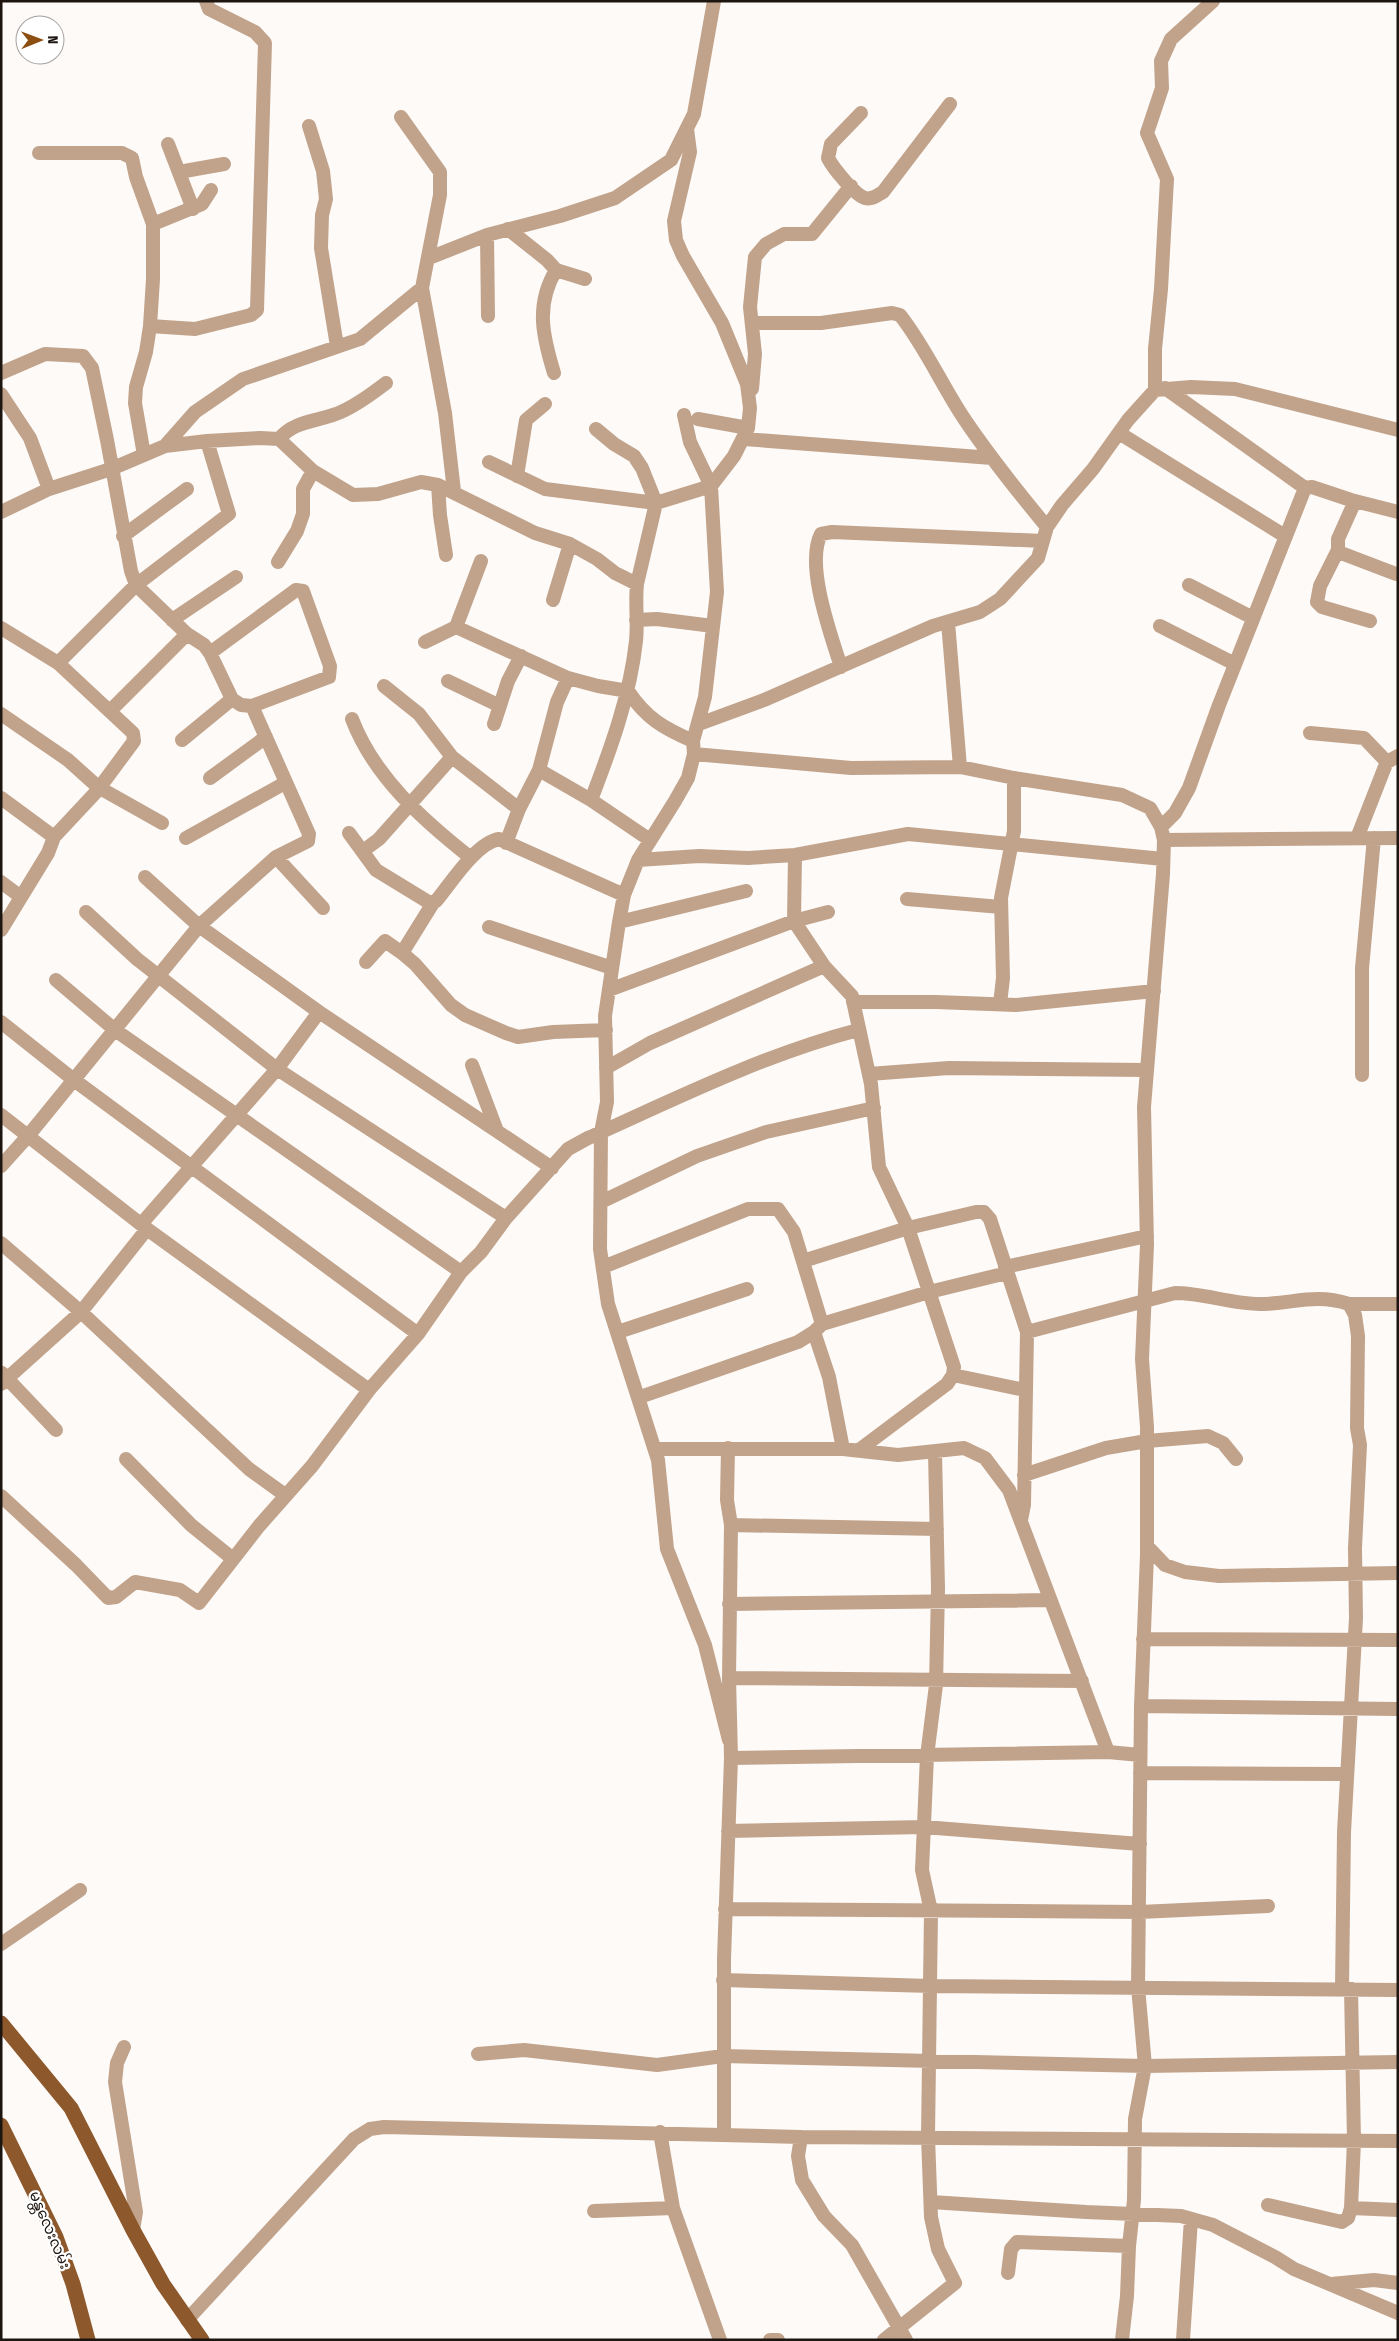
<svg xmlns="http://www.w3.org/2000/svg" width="1399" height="2341" font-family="'Fira Sans Condensed','Noto Sans Myanmar',sans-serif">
  <rect width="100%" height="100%" fill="#fefaf7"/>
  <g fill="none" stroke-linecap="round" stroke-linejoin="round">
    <path stroke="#c1a38c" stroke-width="14" d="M861,113l-30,31 -3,14c5,10 27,37 37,40 7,2 13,-3 18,-6l67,-88
      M401,117l39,55v23l-18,93 23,125 9,78
      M309,126l14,45 3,28 -4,16 -1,33 16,98
      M168,144l25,65
      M39,153h83l10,5 4,19 17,47v55l-3,47 -4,26 -10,35 -1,16 9,52
      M179,172l45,-8
      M153,224l49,-20 9,-14
      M508,229l39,31 9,10c-21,35 -13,67 -2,103
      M487,235l1,81
      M429,258l58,-23 73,-19 55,-18 56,-38 23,-46 20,-113
      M556,270l29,9
      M752,323h69l71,-10 8,2c26,33 42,71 65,105 25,37 53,72 82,107
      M150,326l45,3 56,-14 6,-5 8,-267 -10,-11 -46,-23 -3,-8
      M1,373l44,-19 38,2 9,12 15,72 24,131 5,14 51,49 -77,77
      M1165,388l140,100
      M752,389l3,-35 -5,-47 5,-50 11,-13 18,-10h28l39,-48
      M1155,390v-41l6,-60 6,-110 -20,-46 15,-45 -1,-27 10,-22 42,-38
      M1,394l29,44 19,51
      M684,415l6,27 21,44 6,106 -12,105 -12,44 1,13 -6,24 -13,23 -37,59 -14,35 -5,27 -14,94 2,86 -6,30 -1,117 8,55 50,156 9,89 38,96 24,95
      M698,419l50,9
      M596,429l18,15 20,12 8,12 14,35 -19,81
      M1119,433l166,103
      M279,439c16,-20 42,-17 64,-28 15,-7 30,-18 43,-28
      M744,439l248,19
      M165,446l30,-34 48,-33 117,-40 62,-51
      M489,462l56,27 111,14 55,-17 23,-30 14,-28 2,-20 -3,-24 -25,-61 -39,-67 -7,-16 -2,-19 16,-69 -3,-23
      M517,476l9,-56 19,-16
      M438,485l2,30 6,40
      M1355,501l-17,38v11l3,3 55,21
      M1,512l48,-23 62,-20 54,-23 42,-5 53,-3 19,1 34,32 40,24 25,-1 43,-12 17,3 97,48 35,11 27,15 18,14 22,11c-2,19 1,38 -1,57 -6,55 -25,107 -45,159
      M123,536l64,-47
      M1338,550l-18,36 -3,16 5,5 48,14
      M278,562l19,-31 6,-17v-25l10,-18
      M1189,585l64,33
      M553,600l17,-56
      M172,620l64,-43
      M636,620l21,-1 56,7
      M948,622l12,145
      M1160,626l75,38
      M456,627l112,51 30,8 30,5c18,27 35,37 65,50
      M1,628l57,35 75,70 1,8 -37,50 -43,46 -6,16 -47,77
      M425,642l31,-15 25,-66
      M210,653l86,-63 7,1 27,75 -1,11 -77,29 -11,-1 -9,-6
      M58,663l78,-78 93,-71 -22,-73
      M841,667c-10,-32 -36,-102 -20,-133l11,-2 211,9
      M448,681l52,25
      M384,686l35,28 33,43 67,52
      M1,714l67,46 30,27 64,36
      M352,719c22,58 72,102 119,139
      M494,724l14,-43 13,-25
      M699,724l65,-24 169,-74 47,-14 20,-13 38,-41 9,-31 15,-22 31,-36 35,-49 27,-30 36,-3 44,2 163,41
      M1310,733l54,5 23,24
      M182,740l50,-41 -22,-46 -6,-8 -17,-11
      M694,754l157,14 109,-1 54,11 108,17 28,13 11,19 3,13 -1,34 -19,233 3,138 -5,114 5,68v128l-6,151 -3,281 7,79 -10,53 -1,81 -5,46 -2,50 -5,44
      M539,770l52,30 59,40
      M210,778l56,-41
      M1,798l53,39
      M1161,827l14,-14 14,-25 30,-83 86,-217 7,-1 39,13 47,12
      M349,833l27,37 54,33 6,-2c15,-18 40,-58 63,-62l125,56
      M186,838l99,-55
      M1357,838l27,-69 3,-7 11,-6
      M1164,840l234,-2
      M506,843l13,-34 20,-39 18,-68 11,-24
      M363,851l16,-12 73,-82
      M795,855l-1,66 30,45 28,30 19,88 8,83 29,61 46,139 -1,8 -6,9 -88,66
      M276,857l47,51
      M638,860l61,-4 49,2 47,-3 113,-21 255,25
      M145,877l54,49 120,86 233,156
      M1,882l20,15
      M907,899l94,8
      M433,903l-31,50 13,11 36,41 14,10 41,18 12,4 35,-5 53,-2
      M86,912l51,47 140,110 229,149
      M619,922l127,-31
      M489,927l123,41
      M366,962l19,-21 17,12
      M56,980l59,50 346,242
      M609,990l185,-69 34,-9
      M853,1002h83l80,3 138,-14
      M1000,1004l3,-26 -2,-80 13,-67v-53
      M1,1022l73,58 344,254
      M472,1065l25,66
      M606,1068l44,-25 174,-77
      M869,1074l80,-6 198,2
      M1362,1075v-107l12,-130
      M1,1115l146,114 222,161
      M1,1166l27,-30 171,-210 77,-69 32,-16 1,-7 -57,-128
      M601,1202l96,-46 69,-24 108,-24
      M142,1223l135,-154 42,-57
      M1,1243l80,69 168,157 36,26
      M803,1261l105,-33 68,-16h8l6,7 37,113 -3,173 -3,15
      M603,1267l145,-58h30l16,23 28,92
      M1005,1267l142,-31
      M1349,1304h49
      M618,1332l129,-43
      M814,1332l15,45 14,72
      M1027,1332l148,-39c29,0 56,11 85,11 33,0 54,-11 89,0l6,11 3,21 -1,92 3,17 -5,103 1,70 -12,214 -2,156
      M2,1373l54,57
      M953,1375l72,15
      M1,1384l80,-72 66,-83
      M640,1397l158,-55 16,-10 8,-8 107,-32 78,-19
      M728,1448l-1,52 4,25
      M655,1449h188l55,6 66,-7 21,10 24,32 99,262
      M126,1459l65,66 42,34
      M1024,1475l82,-27 41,-7 61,-5 15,7 13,16
      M1,1496l75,69 32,33 8,-1 19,-15 45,8 19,13 60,-77 53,-60 57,-76 49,-56 43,-62 20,-20 25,-34 62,-69 20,-11c89,-40 175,-83 270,-108
      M1147,1546l18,19 20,7 34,4 179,-3
      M729,1604l320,-4
      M1143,1639l255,1
      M729,1678l353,3
      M1141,1706l257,3
      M731,1758l377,-6 32,3
      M1140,1773l207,1
      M728,1831l196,-4 216,17
      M725,1909l415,3 128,-6
      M1,1944l79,-54
      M723,1980l208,6 467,4
      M124,2047l-7,16 -2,19 21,130 -3,18
      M478,2054l46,-4 133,15 66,-9 422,10 253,-4
      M660,2132l13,76 47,132
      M724,2134v-175l7,-201 -2,-80 2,-153 206,4
      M801,2137l-3,19 4,24 22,36 28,29 54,95
      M931,2202l155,10 95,4 32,9 62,32 19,12 104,44
      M1268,2205l74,17 6,-4 3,-10 3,-67 -3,-152
      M1351,2208l47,2
      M594,2211l79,-3
      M1008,2273l3,-24 6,-7 112,4
      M1331,2284l43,-4 24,3
      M187,2320l167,-181 16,-10 14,-2 417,10 597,4
      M770,2340h8
      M884,2340l71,-57 -17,-34 -7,-32 -3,-80 3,-226 -9,-41 5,-114 9,-71 2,-97 -3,-135
      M1183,2340l8,-121"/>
    <path stroke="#8d582c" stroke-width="15" d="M1,2023l70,85 62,122 30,54 39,56
      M1,2125l55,112 17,47 15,56"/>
  </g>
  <g text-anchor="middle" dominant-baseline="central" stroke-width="4.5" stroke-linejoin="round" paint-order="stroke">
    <g font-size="15" fill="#1c1510" stroke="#fff">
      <text transform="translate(50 2230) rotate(67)">မန္တလေးလမ်း</text>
    </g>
  </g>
  <rect width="1399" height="2341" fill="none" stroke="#1c1510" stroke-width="5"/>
  <g transform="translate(40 40) rotate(89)"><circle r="24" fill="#ffffff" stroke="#a4a19f"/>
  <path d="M0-4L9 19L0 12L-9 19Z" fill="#8c4e11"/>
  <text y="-8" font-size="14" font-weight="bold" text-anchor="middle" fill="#1c1510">N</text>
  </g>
</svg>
